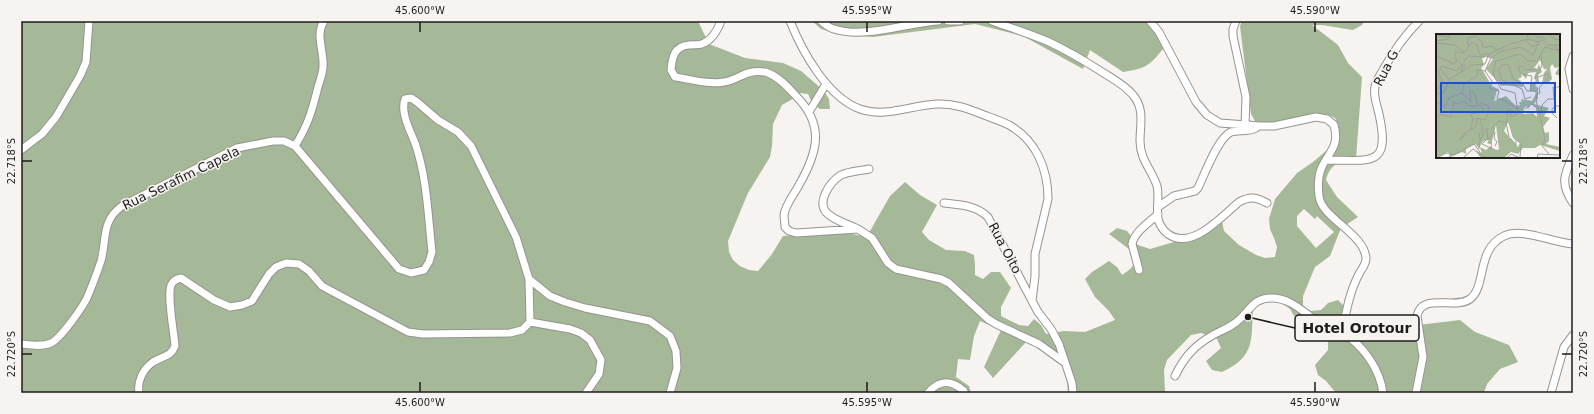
<svg xmlns="http://www.w3.org/2000/svg" width="1594" height="414" font-family="'DejaVu Sans',sans-serif">
  <rect width="100%" height="100%" fill="#f7f3f0"/>
  <path fill="#a5b998" fill-rule="evenodd" d="M21,21h677l11,23 36,14 38,5 18,8 22,19 6,9 1,10h-10l-8,-6 -4,-9 -9,-1 -8,7 -9,5 -9,19 -1,22 -2,11 -22,36 -20,48 1,11 4,8 7,6 9,4 9,1 14,-17 11,-18 60,-4 19,4 8,-5 20,-35 15,-14 15,13 17,10 -15,27 7,8 17,10 19,1 9,4 1,10v10l8,4 8,-7h9l11,16 -10,19v9l18,9 9,1 6,-7 7,6 5,9 18,-3 21,1 30,-12 -6,-9 -14,-14 -10,-18 7,-7 17,-11 8,6 5,8c11,-7 14,-10 11,-23l-24,-18 8,-6 10,3 11,14 12,4 24,-7h9l39,-21 2,10 15,14 17,10 9,3 10,-1 2,-10 -3,-9 -4,-9 -1,-10 6,-20 22,-26 16,-11 20,-17 5,-8 1,-10 -4,-9 -9,-4 -40,11 -30,-2 -5,-9 -11,-88 2,-5h122l-2,4 -9,5 -31,-5h-10l26,20 10,18 14,14 -6,82c-17,4 -25,3 -30,21l11,17 21,20 -17,11 -11,28 -15,11 -12,29v10l8,5 10,-1 7,-7 10,-3c7,6 11,15 18,21 14,12 32,11 45,-1l17,5 42,-5 15,12 34,13 9,17 -18,7 -13,15 -3,9h-148l-10,-12 -8,-6 -3,-10 13,-15v-10l-28,-14 -10,-17 -8,-6 -11,-2 -18,6c-2,33 3,49 -31,65l-10,-2 -6,-9 15,-13 -4,-9 -16,-6 -10,2 -24,25 -3,10 1,21 -2,2h-95c-1,-6 0,-13 -2,-19 -5,-15 -26,-29 -40,-32l-33,36 -9,-11 17,-37 -21,-9 -6,15 -4,24 -12,-1 -2,18 13,9 2,7h-950zM1304,209l11,10 2,-3 17,16 -18,16 -19,-22v-10z
    M812,21h344l8,18v9c-16,19 -18,20 -41,24l-33,-22 -7,19 -60,-33 -48,-12 -102,13 -32,-3 -20,-5z"/>
  <g fill="none" stroke-linecap="round" stroke-linejoin="round">
    <defs>
      <path id="minor" d="M721,21c-3,8 -8,18 -17,22 -5,3 -10,1 -15,2 -15,1 -17,13 -18,25l4,7c15,2 34,8 49,5 15,-2 21,-13 41,-10 12,3 23,15 31,24 29,29 22,56 3,89 -4,8 -14,20 -15,30 0,4 1,8 1,12l4,4 7,2 62,-4 14,9 16,25 8,6 45,10 8,4 39,36 8,5 43,20 25,18
        M790,21c12,30 37,76 70,88 26,9 51,-4 77,-5 17,-1 32,5 47,11 8,3 17,6 25,10 27,15 39,44 39,74l-13,55v22l-3,25 6,11 13,17 8,15 13,39 1,10
        M821,21c4,3 8,7 13,8 30,10 72,-6 104,-8
        M948,21h12
        M992,21c19,7 39,13 57,21 17,8 34,18 50,28 12,8 25,14 34,25 12,14 7,30 7,46 0,19 12,29 17,45 3,12 -2,25 2,36 2,5 5,9 9,12 24,17 54,-18 71,-32 11,-6 17,-5 28,1
        M1150,21l9,11 37,70 11,13 13,8 40,3h14l42,-9 11,2 7,6c6,22 -5,26 -13,44 -3,8 -3,19 -2,27 2,22 45,37 47,62 0,7 -4,10 -7,16 -10,19 -13,39 -17,59
        M1236,21l-3,8v7l13,61 -1,28
        M1573,56l-4,13 4,20
        M809,112l17,-28
        M295,146c13,-21 17,-35 23,-59 2,-7 5,-14 5,-21 1,-16 -8,-31 1,-45
        M21,150l21,-16 14,-17 24,-41 6,-14 3,-41
        M1573,155c-9,20 -13,29 0,48
        M1327,160c44,0 64,8 52,-46 -2,-9 -6,-18 -4,-27 1,-6 5,-12 8,-17 10,-18 21,-34 36,-49
        M944,203c16,2 32,2 44,14l44,84
        M1158,207l16,-11 21,-5 3,-3c6,-12 20,-51 33,-56 8,-2 17,0 25,-4
        M856,228c-9,-4 -20,-7 -28,-14 -13,-11 2,-32 13,-39 9,-4 18,-4 28,-6
        M1139,270l-7,-26c2,-12 18,-22 26,-30
        M529,279l21,17 15,6 20,6 65,13 20,15 6,15 1,17 -7,25
        M530,322l40,7 11,4 9,7 11,20 -2,14 -13,19
        M21,344c9,1 21,3 30,-1 10,-5 31,-35 36,-45 5,-12 10,-25 14,-37 6,-22 0,-40 21,-55l115,-58 36,-7h11l11,5 104,123 12,4 13,-3 5,-8 3,-10c-4,-36 -5,-75 -17,-109 -5,-13 -15,-31 -10,-44l6,-1 6,4 21,18 20,12 13,14 45,91 13,42 1,43 -8,8 -12,3 -87,1 -15,-2 -86,-46 -13,-15 -10,-7 -13,-1 -10,4 -7,7 -17,27 -10,4 -12,2 -16,-7 -33,-22c-5,1 -8,3 -10,7 -4,12 3,47 4,61 -4,11 -13,10 -22,16 -10,7 -16,19 -14,31
        M1175,376c9,-19 20,-31 38,-41 7,-4 16,-7 22,-12 14,-9 16,-25 36,-25 17,0 28,10 40,19 10,7 23,11 33,17 20,12 36,36 39,59
        M928,393c12,-14 23,-13 36,-2v2
        M1416,393l7,-36 -6,-41c5,-24 38,-6 53,-17 17,-13 6,-50 34,-63 18,-9 49,7 69,8
        M1551,393l13,-46 9,-12"/>
    </defs>
    <use href="#minor" stroke="#969390" stroke-width="9"/>
    <use href="#minor" stroke="#fff" stroke-width="7"/>
  </g>
  <path fill="none" stroke="#1e1d1c" stroke-width="1.5" d="M420,22v10M867,22v10M1315,22v10M22,161h10M1562,161h10M22,354h10M1562,354h10M420,382v10M867,382v10M1315,382v10"/>
  <g text-anchor="middle" dominant-baseline="central" stroke-width="3" stroke-linejoin="round" paint-order="stroke">
    <g font-size="13" fill="#1e1d1c" stroke="#f7f3f0">
      <text transform="translate(1386 68) rotate(-63)">Rua G</text>
      <text transform="translate(181 178) rotate(-26)">Rua Serafim Capela</text>
      <text transform="translate(1005 248) rotate(62)">Rua Oito</text>
    </g>
  </g>
  <g transform="translate(1436 34)">
    <rect width="124" height="124" fill="#f7f3f0"/>
    <path d="M0,0h124v42l-5,-2 4,-7 -4,1 -3,-4 -2,4 2,11 -5,5 -5,-1 2,-10 3,-4h-3l-4,-9 -6,8 3,1 2,-5 3,8 -4,3 1,7 -4,3 3,3v10l-4,6 15,4 -5,8 6,2 -7,9 2,6 4,-1v9l-3,3 14,3v4l-20,-6 -5,3h-12l-5,6 -7,-2 -7,6 -24,-1 -5,-7 7,4 -2,-7 6,3 6,-5 -5,-2 2,-3 -6,1 -4,7 -4,-4 -9,5v5l-4,-2 -14,6 2,-3 -2,-3 -12,6zM50,23l7,2 -7,10 15,16 22,2v-4l-5,-4 4,-2 -2,-5 6,7 2,-6 8,-1 -2,6 2,3 -6,3v7l7,1 -5,9 -11,-2 1,3h-3l1,3 -4,1 -10,-10 -12,5 3,-11h3l-8,-4 -11,-18 3,-3 -2,-7zM95,70l5,4 1,9 -4,-4 -10,1 1,-6 3,-2 1,3zM72,88l5,16 7,5 -2,4 -14,-16zM60,91l3,24 -2,1 -5,-2v-7z" fill="#a5b998" fill-rule="evenodd"/>
    <path fill="none" stroke="#a09d9b" stroke-width="1" d="M91,0l1,5 10,3 4,-2 6,5h12M99,0l3,4 5,-1 3,4M113,0l5,5 6,1M0,1l12,2M90,6l6,7 7,-3M0,7l12,-2 2,-5M0,9l19,2 9,7M32,12v-8l8,-2 6,6 1,6 8,-2 6,4M0,22l18,8 3,-4M28,34v-7l5,-5 16,1M4,35l9,10M49,37l6,-13 8,-6 22,-5 12,8 6,-13M26,38v-7l-7,-7v-6l9,1 8,-11 5,3 3,10 8,-1M62,48l3,3 10,-1M34,56l1,12M0,57l7,-9 -5,-10 4,-6 15,5 5,-7M94,57l2,-15 -11,-2 -3,-7 4,-1 5,4 9,-1 1,2M26,59l2,-9 13,-8v-6l8,1 8,12 -4,5 10,3 -2,8h5l15,9M26,59l9,9M0,60l8,-2 6,-13 22,-14 13,-1 4,-10 21,-10 18,-5M100,60l4,-1 -1,-5 10,-11 -2,-3 -12,4 7,-12 -1,-10M95,63l-6,2 -3,-10 -20,-9 -3,-10 3,-5 6,-1 5,15 10,5 4,7h9l1,15M0,68l9,5 4,-9 13,-5M43,68l10,4 -1,8 -3,6 -8,-2 -1,9 -6,3 3,-10 -2,-6 10,-2 3,-3 -5,-4M89,75l7,-5 7,5 6,31 -3,6 7,8M105,79l1,-8 6,-6h6l-1,-12h7M121,84l-5,-5v-4l3,-3h5M0,85l5,-5 10,3 3,-15 4,2 5,-3 7,5h8l-3,-12 -5,-4M70,89l3,14M59,98l-1,6 3,4 -2,4M29,99l-5,7 9,-10M52,104l-6,6 11,5M74,104l6,7v-6l5,5 -1,13M44,105l-1,-5 4,-5 -3,-10M52,106l6,-8 -1,-5 6,-6 8,2v-13h3l1,7 7,-4 -3,-20 -14,-4 -8,-15 3,-13 24,-7 8,7h9l8,-14 15,4 -6,-5M43,115l1,-9 7,-12 1,12M1,124l9,-5 8,2 20,-11 8,11M27,124l10,-9 13,9M71,124l4,-4 9,4M101,124l1,-4 21,1"/>
    <path fill="#1d4ed8" fill-opacity="0.15" stroke="#1d4ed8" stroke-width="2" d="M5,49h114v29h-114z"/>
    <rect width="124" height="124" fill="none" stroke="#1e1d1c" stroke-width="2"/>
  </g>
  <path fill="none" stroke="#1e1d1c" stroke-width="1.5" d="M1248 317L1295 328"/>
  <circle fill="#1e1d1c" stroke="#f7f3f0" stroke-width="1.5" cx="1248" cy="317" r="4"/>
  <rect fill="#f7f3f0" stroke="#1e1d1c" stroke-width="1.5" x="1295" y="315" width="124" height="26" rx="4"/>
  <g font-size="14" text-anchor="middle" font-weight="bold" fill="#1e1d1c">
    <text x="1357" y="333">Hotel Orotour</text>
  </g>
  <rect width="1594" height="414" fill="none" stroke="#f7f3f0" stroke-width="44"/>
  <rect x="22" y="22" width="1550" height="370" fill="none" stroke="#1e1d1c" stroke-width="1.5"/>
  <g font-size="10" text-anchor="middle" fill="#1e1d1c">
    <text x="420" y="14">45.600°W</text>
    <text x="867" y="14">45.595°W</text>
    <text x="1315" y="14">45.590°W</text>
    <text transform="translate(11 161) rotate(-90)" y="4">22.718°S</text>
    <text transform="translate(1583 161) rotate(-90)" y="4">22.718°S</text>
    <text transform="translate(11 354) rotate(-90)" y="4">22.720°S</text>
    <text transform="translate(1583 354) rotate(-90)" y="4">22.720°S</text>
    <text x="420" y="406">45.600°W</text>
    <text x="867" y="406">45.595°W</text>
    <text x="1315" y="406">45.590°W</text>
  </g>
</svg>
